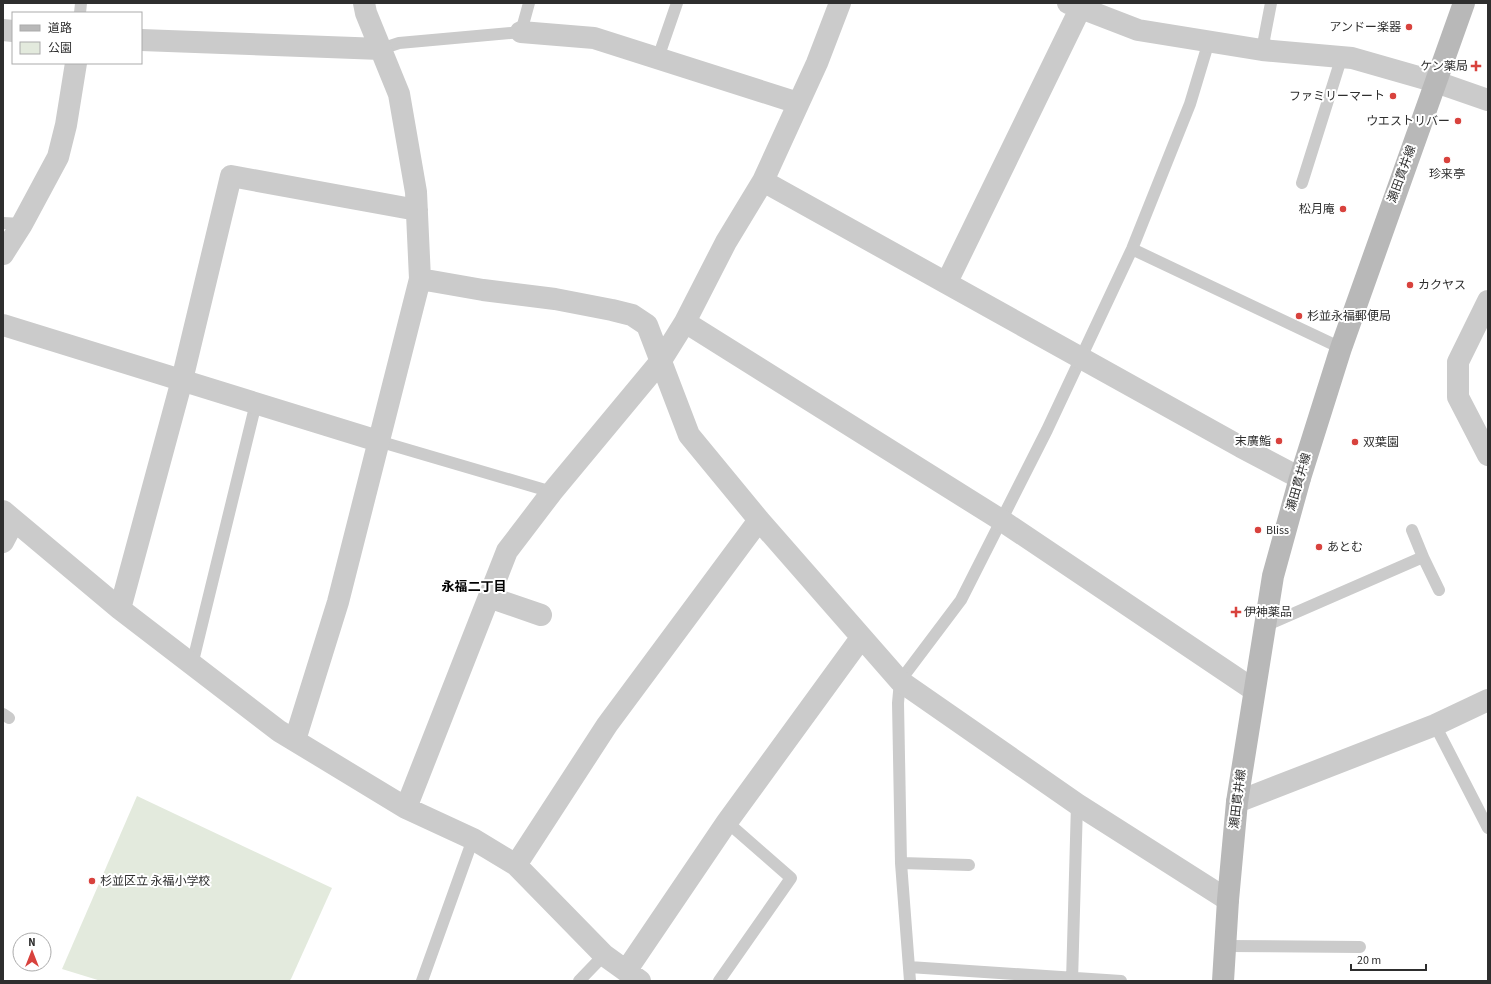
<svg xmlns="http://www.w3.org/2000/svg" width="1491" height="984" font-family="'Source Sans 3','Noto Sans JP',sans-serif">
  <rect width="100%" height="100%" fill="#fff"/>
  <path fill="#e3eadd" d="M137,796l195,92 -41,91 -2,2h-188l-39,-12z"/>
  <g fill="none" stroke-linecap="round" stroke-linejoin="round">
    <path stroke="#cbcbcb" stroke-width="12" d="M80,13l1,-10
      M381,49l18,-6 122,-11 8,-29
      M1262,50l9,-47
      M658,58l19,-55
      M1302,183l40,-127
      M3,223l19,1
      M1132,249l209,99
      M378,441l174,51
      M1412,530l11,27 16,33
      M1265,626l158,-69
      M192,665l64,-262
      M3,714l6,4
      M1435,725l53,103
      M901,863l68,2
      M1225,946l135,1
      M909,967l212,14
      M422,981l51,-142
      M579,981l25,-26
      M719,981l72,-103 -64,-56
      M910,981l-9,-118 -3,-160 2,-22 61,-81 86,-170 85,-181 58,-145 19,-63
      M1072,981l5,-177"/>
    <path stroke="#cbcbcb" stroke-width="22" d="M1068,3l70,27 124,20 90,8 84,24 52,18
      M3,30l10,1
      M521,32l73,6 204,65
      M141,40l240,9
      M763,181l478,266 59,31
      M3,254l19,-30 36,-67 8,-32 10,-62
      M420,279l63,11 72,9 57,11 20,5 15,10 42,110 70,85 141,161 177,123 151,96
      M947,282l133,-273
      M1488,301l-30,61v35l30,58
      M685,322l316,198 253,170
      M3,325l375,116
      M3,511l117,98 159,122 127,77 67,31 43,26 88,90 36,26
      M3,542l11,-21
      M489,597l52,18
      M120,609l62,-229 49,-204 186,34
      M295,740l43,-138 82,-323 -4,-87 -17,-98 -33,-81 -2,-10
      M1237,802l198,-77 53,-25
      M406,808l101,-257 45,-59 108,-130 25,-40 41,-80 37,-61 54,-118 23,-60
      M516,865l91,-140 152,-205
      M626,971l101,-149 134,-184"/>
    <path stroke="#b8b8b8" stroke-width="22" d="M1223,981l5,-81 9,-98 36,-226 27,-98 41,-130 123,-345"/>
  </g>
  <g fill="#d8423d" stroke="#fff" stroke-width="1.5">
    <circle cx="1409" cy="27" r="4"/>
    <path d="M1474 60h4v4h4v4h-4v4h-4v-4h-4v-4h4z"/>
    <circle cx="1393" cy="96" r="4"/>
    <circle cx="1458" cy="121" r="4"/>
    <circle cx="1447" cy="160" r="4"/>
    <circle cx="1343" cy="209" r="4"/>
    <circle cx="1410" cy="285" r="4"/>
    <circle cx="1299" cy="316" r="4"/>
    <circle cx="1279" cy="441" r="4"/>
    <circle cx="1355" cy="442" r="4"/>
    <circle cx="1258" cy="530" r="4"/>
    <circle cx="1319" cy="547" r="4"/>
    <path d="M1234 606h4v4h4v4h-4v4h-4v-4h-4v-4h4z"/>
    <circle cx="92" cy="881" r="4"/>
  </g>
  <g text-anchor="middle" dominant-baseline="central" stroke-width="4" stroke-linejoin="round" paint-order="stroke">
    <g font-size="12" fill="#2e2e2e" stroke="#fff" text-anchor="start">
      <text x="1401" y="27" text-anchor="end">アンドー楽器</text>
      <text x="1468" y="66" text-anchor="end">ケン薬局</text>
      <text x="1385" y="96" text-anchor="end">ファミリーマート</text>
      <text x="1450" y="121" text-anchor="end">ウエストリバー</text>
      <text x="1447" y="174" text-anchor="middle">珍来亭</text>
      <text x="1335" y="209" text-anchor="end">松月庵</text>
      <text x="1418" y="285">カクヤス</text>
      <text x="1307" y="316">杉並永福郵便局</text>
      <text x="1271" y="441" text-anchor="end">末廣鮨</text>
      <text x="1363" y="442">双葉園</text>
      <text x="1266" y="530">Bliss</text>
      <text x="1327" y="547">あとむ</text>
      <text x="1244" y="612">伊神薬品</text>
      <text x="100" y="881">杉並区立 永福小学校</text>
    </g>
    <g font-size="12" fill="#2e2e2e" stroke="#fff">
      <text transform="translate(1402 174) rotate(-70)">瀬田貫井線</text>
      <text transform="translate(1299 482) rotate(-74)">瀬田貫井線</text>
      <text transform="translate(1238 799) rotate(-83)">瀬田貫井線</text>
    </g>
    <g font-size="13" font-weight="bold" fill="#000" stroke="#fff">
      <text x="474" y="587">永福二丁目</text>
    </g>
  </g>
  <rect width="1491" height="984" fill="none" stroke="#2e2e2e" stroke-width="8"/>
  <rect x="12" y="12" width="130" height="52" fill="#ffffff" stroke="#ababab"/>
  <rect x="20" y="25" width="20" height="6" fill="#b8b8b8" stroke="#ababab"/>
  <text x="48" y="32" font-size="12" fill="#2e2e2e">道路</text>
  <rect x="20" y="42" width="20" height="12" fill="#e3eadd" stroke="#ababab"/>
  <text x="48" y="52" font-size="12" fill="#2e2e2e">公園</text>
  <g transform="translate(32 952)"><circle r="19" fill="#ffffff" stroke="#ababab"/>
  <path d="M0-3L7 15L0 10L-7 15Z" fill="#d8423d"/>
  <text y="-6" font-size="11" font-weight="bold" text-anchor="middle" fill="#2e2e2e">N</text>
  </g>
  <path d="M1351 964v6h75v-6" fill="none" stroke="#2e2e2e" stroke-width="2"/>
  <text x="1357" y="964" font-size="12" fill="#2e2e2e" stroke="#ffffff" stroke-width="3" paint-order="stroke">20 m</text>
</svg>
